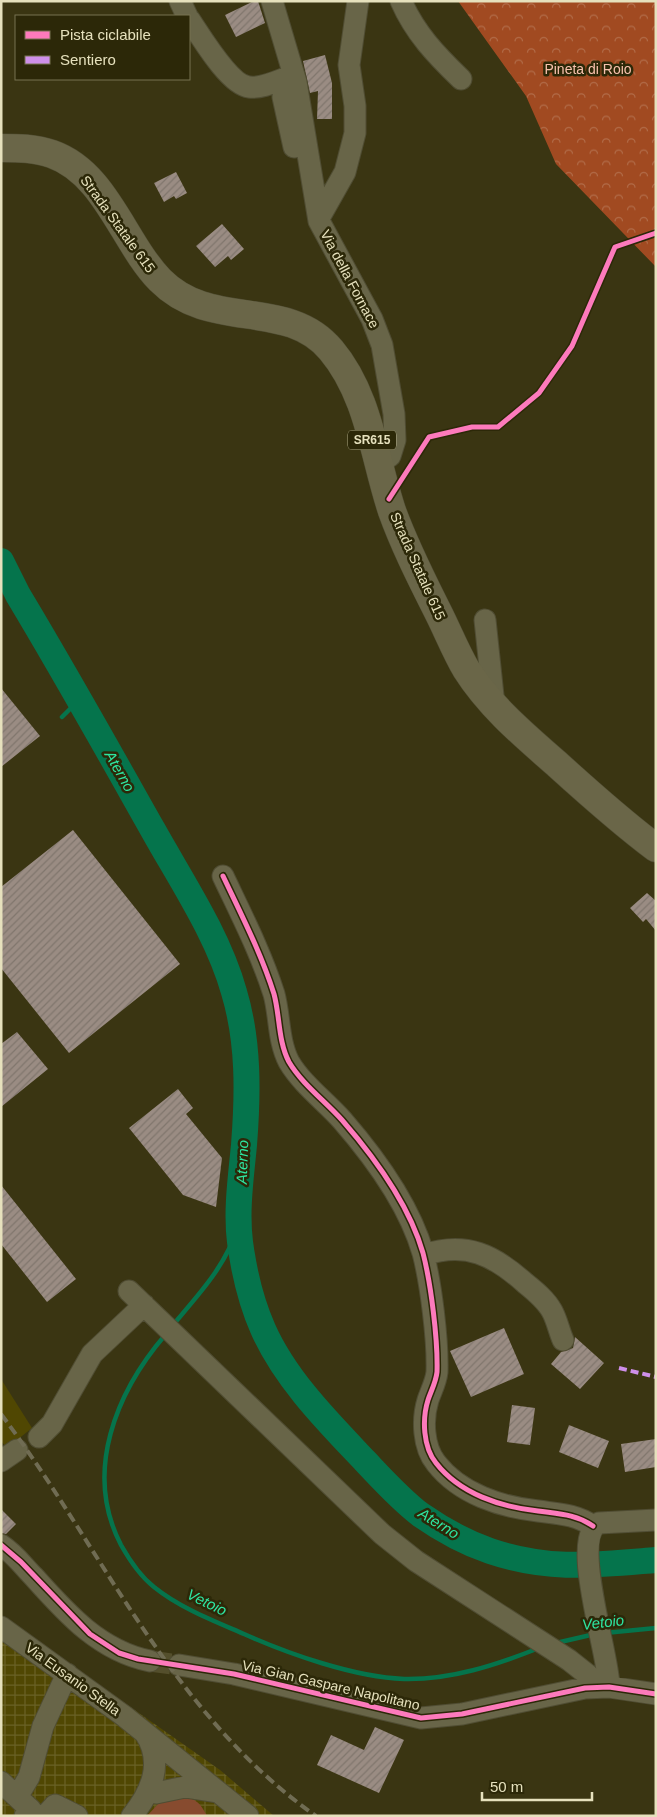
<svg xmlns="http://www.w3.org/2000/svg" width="657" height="1817" font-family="Helvetica,sans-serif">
  <defs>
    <pattern id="industrial-grid" width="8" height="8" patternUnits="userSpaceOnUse" patternTransform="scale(1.25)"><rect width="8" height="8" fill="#504702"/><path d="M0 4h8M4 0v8" fill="none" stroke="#696125"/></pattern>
    <pattern id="forest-crowns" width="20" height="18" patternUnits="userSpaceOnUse" patternTransform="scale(1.25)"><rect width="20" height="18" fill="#a14a21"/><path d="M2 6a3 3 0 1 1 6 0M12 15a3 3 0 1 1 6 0" fill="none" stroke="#b26c49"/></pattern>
    <pattern id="building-hatch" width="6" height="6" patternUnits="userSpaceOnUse" patternTransform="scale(1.25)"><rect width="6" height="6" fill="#9a8c83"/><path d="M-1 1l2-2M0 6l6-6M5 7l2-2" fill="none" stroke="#80766d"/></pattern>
  </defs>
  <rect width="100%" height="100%" fill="#3a3512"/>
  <path fill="#504702" d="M1,1379l31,49 -25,20 -6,-7z"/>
  <path fill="url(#industrial-grid)" d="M1,1616l219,154 54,46h-273z"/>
  <path fill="#874b2f" d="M178,1796c17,2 21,5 29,20h-60l12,-13z"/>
  <path fill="url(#forest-crowns)" d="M458,1h198v266l-100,-103 -30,-68z"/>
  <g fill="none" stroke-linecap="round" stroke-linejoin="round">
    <path stroke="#05744c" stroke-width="4.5" d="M62,717l11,-11 3,-12
      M172,1326c28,-33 54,-60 67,-102
      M166,1334c-50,58 -83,138 -45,211 9,16 19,31 33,42 26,21 60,34 90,47 45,20 110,43 160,45 47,1 92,-14 135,-31
      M605,1633l51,-5
      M556,1643l39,-9"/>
    <path stroke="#05744c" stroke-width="26" d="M1,561l17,34c47,78 91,157 135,235 29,52 65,105 81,162 15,50 14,102 10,153 -3,32 -8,65 -4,97 4,30 11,60 23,87 22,50 65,93 102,132 18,19 36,39 56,54 20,14 46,28 69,36 59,20 105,14 166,9"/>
  </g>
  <path fill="url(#building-hatch)" d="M254,1h4l7,22 -29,14 -11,-22z
    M325,55l7,28v36h-15l1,-28 -8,2 -7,-32z
    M176,172l11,21 -11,6 -2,-3 -10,6 -10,-19z
    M222,224l22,25 -13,11 -3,-4 -13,11 -19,-21z
    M1,688l39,48 -39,31z
    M73,830l107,134 -111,89 -68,-85v-81z
    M647,893l9,8v30l-10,-12 -3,3 -13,-14z
    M17,1032l31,37 -47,38v-63z
    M178,1089l15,19 -7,6 36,44 -6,49 -33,-12 -54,-67z
    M1,1185l75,94 -29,23 -46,-58z
    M504,1328l20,46 -53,23 -21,-46z
    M575,1337l29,26 -24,26 -29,-25 10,-12 12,-4z
    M512,1405l23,3 -5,37 -23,-3z
    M569,1425l40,16 -11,27 -39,-16z
    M656,1439v28l-31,5 -4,-28z
    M1,1509l15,15 -10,10 -5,-1z
    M375,1727l29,13 -25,53 -62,-28 14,-30 33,15z"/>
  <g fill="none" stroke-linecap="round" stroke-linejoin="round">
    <path stroke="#544f2c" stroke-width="21" stroke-dasharray="21 11" stroke-linecap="butt" d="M150,1661l29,4"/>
    <defs>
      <path id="minor" d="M180,1l7,15
        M272,1l24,81 23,139 53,98 10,26 12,69 1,26 -5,16 -12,8
        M401,1c14,32 35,54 60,78
        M189,19c11,16 40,66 60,68 14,2 32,-8 45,-12
        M283,97l11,50
        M319,218l26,-46 10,-39v-27l-6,-41 9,-64
        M485,620l9,85
        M223,876c18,38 38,77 51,118 6,22 4,47 15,68 13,22 36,39 53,58 33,38 67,84 81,133 8,31 15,87 14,119 -1,10 -6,19 -9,28 -6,19 -5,47 8,63 24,31 65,44 102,48 21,3 37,3 55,15
        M424,1255c42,-14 70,0 101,28 10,8 21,17 27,28 5,9 7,20 11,29
        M129,1291l253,243 34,27 153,99 19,15 9,12
        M39,1437l13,-13 40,-70 52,-49
        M1,1461l16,-11
        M1,1545c14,9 22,21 33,32 33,37 66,74 116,84
        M1,1627l123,89 124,100
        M179,1665l55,9 187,44 41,-4 123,-26 24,-1 47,7
        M609,1687c1,-29 -40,-150 -10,-164l57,-3
        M1,1782l30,28 -6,6
        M156,1793l29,-6 32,5
        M17,1797l12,-20 14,-51 24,-52
        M45,1816l10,-11 22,11
        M132,1816c20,-25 32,-54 13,-83"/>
      <path id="major" d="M1,148c17,0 34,0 51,6 54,19 71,88 108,126 51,52 127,17 171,70 38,45 43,107 61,161 13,36 30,69 47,103 9,18 17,38 27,55 24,38 59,67 92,96 32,29 63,57 98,83"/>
    </defs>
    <use href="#minor" stroke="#504d33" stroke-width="23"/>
    <use href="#major" stroke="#504d33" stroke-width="29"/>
    <use href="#minor" stroke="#686548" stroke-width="21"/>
    <use href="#major" stroke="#6a6648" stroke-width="28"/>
    <path stroke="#706c53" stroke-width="4" stroke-dasharray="10 5" stroke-linecap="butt" d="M1,1414c103,137 170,300 315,402"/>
    <path stroke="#ce8fe9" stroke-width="4" stroke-dasharray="8 4" stroke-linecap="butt" d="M619,1368l37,9"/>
    <defs>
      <path id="cycleway" d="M389,499l40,-62 43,-10h26l41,-34 33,-47 43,-99 41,-14
        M223,876c18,38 38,77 51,118 6,22 4,47 15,68 13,22 36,39 53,58 33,38 67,84 81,133 8,31 15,87 14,119 -1,10 -6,19 -9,28 -6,19 -5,47 8,63 24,31 65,44 102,48 21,3 37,3 55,15
        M1,1545l20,17 69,72 29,19 19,6 96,15 187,44 41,-4 123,-26 24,-1 47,7"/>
    </defs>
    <use href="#cycleway" stroke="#2c2808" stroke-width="8"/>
    <use href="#cycleway" stroke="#fd7abc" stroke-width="5"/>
  </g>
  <g text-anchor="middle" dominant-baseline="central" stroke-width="5" stroke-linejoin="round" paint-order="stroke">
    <rect fill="#2c2808" stroke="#aeaa87" stroke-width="1" x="348" y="430.5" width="48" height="19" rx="4"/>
    <g font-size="12" font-weight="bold" fill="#e6e1bd">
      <text x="372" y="440">SR615</text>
    </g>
    <g font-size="14" fill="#f8c2ae" stroke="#2c2808">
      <text x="588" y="69">Pineta di Roio</text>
    </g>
    <g font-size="14" fill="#e6e1bd" stroke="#2c2808">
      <text transform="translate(118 224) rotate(54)">Strada Statale 615</text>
      <text transform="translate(350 279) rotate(62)">Via della Fornace</text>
      <text transform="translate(418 566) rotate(66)">Strada Statale 615</text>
      <text transform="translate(73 1679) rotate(36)">Via Eusanio Stella</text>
      <text transform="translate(331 1685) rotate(13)">Via Gian Gaspare Napolitano</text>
    </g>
    <g font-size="15" font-style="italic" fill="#2ee5a1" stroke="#2c2808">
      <text transform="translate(120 771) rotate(60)">Aterno</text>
      <text transform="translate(242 1162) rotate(-88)">Aterno</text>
      <text transform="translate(439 1523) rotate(32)">Aterno</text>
      <text transform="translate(207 1602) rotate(26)">Vetoio</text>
      <text transform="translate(603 1622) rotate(-7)">Vetoio</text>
    </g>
  </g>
  <rect width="657" height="1817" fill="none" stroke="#e6e1bd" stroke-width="5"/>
  <rect x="15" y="15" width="175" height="65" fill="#2c2808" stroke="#767250"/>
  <rect x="25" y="31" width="25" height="8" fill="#fd7abc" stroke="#767250"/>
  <text x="60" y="40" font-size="15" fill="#e6e1bd">Pista ciclabile</text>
  <rect x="25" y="56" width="25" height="8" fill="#ce8fe9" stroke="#767250"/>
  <text x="60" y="65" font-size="15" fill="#e6e1bd">Sentiero</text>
  <path d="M482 1792v8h110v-8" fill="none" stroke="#e6e1bd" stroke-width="2.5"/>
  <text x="490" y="1792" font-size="15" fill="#e6e1bd" stroke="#2c2808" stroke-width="4" paint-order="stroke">50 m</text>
</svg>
